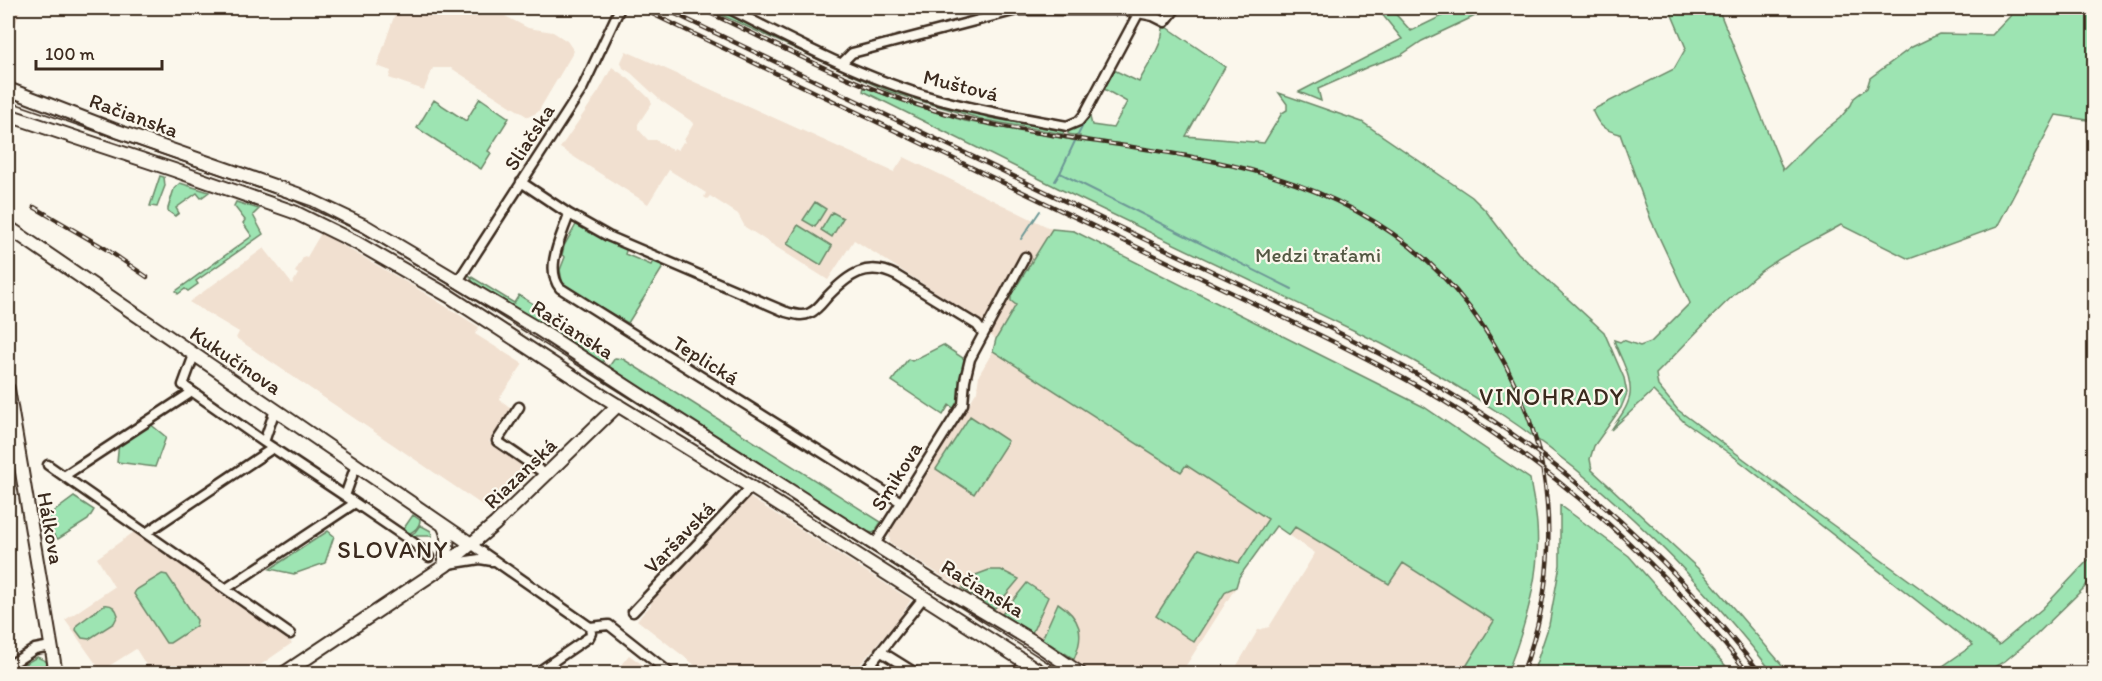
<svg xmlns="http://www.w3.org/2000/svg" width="2102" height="681" font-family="Itim,sans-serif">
  <rect width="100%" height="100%" fill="#fbf7ec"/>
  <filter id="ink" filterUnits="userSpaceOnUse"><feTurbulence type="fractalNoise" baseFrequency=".0167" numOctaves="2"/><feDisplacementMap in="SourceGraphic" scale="12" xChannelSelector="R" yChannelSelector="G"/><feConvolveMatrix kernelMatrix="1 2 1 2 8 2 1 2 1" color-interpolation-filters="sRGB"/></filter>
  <g filter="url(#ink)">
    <path fill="#f1e0d0" d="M8,8h13l-13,40z
      M397,8h93l38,20 25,4 14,9 7,10 -36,61 -10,5 -77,-49h-18l-9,22 -35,-12 2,-7 -14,-5z
      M626,51l268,121 10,-15 148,72 -41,66 5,9 -20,35 -6,-4 -7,-13 -129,-82 -26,40 -83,-53 -7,-13 -28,-18 -3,3 -3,-2 2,-4 -37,-23 -21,34 -88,-56 39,-57 13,-24 17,12 20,19 3,5 -14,21v5l10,11h8l17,10 1,-2 4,2 5,-8 2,1 -1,-3 10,-17 -34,-23 -29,-27 -8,-5 -2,-6z
      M321,233l92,53 66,41 -4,7 48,30 -24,35 12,9 -22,34 45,30 -43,39 -255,-173 3,-6 -50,-30 75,-54 28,36 6,-10 -3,-2 9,-16 3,1z
      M993,351l188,121 5,-8 83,55 -30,44v14l-3,10 -49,77 -10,10 -83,-1 -204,-130 -1,-10 88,-142 2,-16z
      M749,497l162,103 -14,21 -44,52h-148l-68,-53 14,-15 -1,-4z
      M1295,527l93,57 14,-21 92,58 -32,52 -230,1 26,-44 11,-3 46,-74 -26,-18z
      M137,530l155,113 -43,30h-98l-15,-24 -35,22 -36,-51 49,-33 -17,-29z
      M629,655l25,18h-48l14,-7z"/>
    <path fill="#9de4b2" stroke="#6c8768" stroke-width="1.5" d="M706,8h15l56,29 57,25 156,52 -1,4 75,13 -1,3 -78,-14 -95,-28z
      M1377,8h13l21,23 31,-15 -6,-8h8l5,5 9,-5h34l-70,33 -21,14 -31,11 -52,23 3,12 -22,-9 103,-53z
      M1669,8h49l65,162 32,-32 25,-20 11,-13 3,-7 13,-10 3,-10 42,-31 27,-13 53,1 26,-27h76v113l-38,-6 -59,112 -88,32 -68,-34c-24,14 -59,30 -80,46 -38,31 -70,68 -105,103l2,12 20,24 141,105 180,130 43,-36 52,-55v19l-9,14 -52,51 -28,23 -21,12h-51l40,-28 -240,-189 -49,-34 -31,-31 -42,39c19,-27 26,-36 12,-68 -3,-7 -7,-15 -9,-22l6,2 3,-2 17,6 11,-4 39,-39 -39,-83 -31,-86c-17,-4 -21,-8 -28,-24l82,-41 12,-21z
      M1164,25l61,42 -39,69 78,7 18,-30 5,-3v-6l-8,-11 83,29 110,75 14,14 32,42 86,79 20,46 3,15 -6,15 -27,38 -4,13 2,11 113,105 84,98h-16c-76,-97 -166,-188 -269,-257 -39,-26 -80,-50 -122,-72l-320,-154 -199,-99 1,-4 40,15 61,19 113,20 2,-5 -12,-2 1,-6 15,-11h6l2,8 21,3 14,-26 -23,-13 10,-19 25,12c7,-14 18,-28 22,-43 2,-5 1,-9 3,-14z
      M480,98l29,20 -21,33 3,2 -10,16 -64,-41 17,-28 32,21z
      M160,176l4,1 1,9 -8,21 -7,-1z
      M180,183l29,9 -8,6 -4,-5 -21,15 3,5 -4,3 -7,-5v-3l6,-19z
      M236,202l23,7 -6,6 10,19 -67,47 2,3 -10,7 -3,-2 -7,5 -2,-3 76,-55 -9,-13 2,-3 -11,-14z
      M815,202l11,7 -11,18 -12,-7z
      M832,212l11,6 -11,19 -11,-7z
      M577,223l31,19 2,-2 17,8 -2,6 26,11 3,-6 11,5 -37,59 -65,-37 -3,-16 5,-13 -3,-2 2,-9z
      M798,225l34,21 -11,19 -34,-21z
      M1052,229l22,2 350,176 106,72c2,15 6,30 7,46 4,50 -12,103 -30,148h-45l32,-52 -91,-58 -14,21 -94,-57 -6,8 -13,-9 -37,51 -3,10 -10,4 -32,51 -38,-26 43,-67 40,14 29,-44 -82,-54 -5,7 -188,-121 3,-12 20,-34 -5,-4v-6z
      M470,276l44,27 5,-8 85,53 -1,17 -128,-79z
      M943,345l23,15 -8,44 -3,5 -6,-4 -6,10 -51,-34 16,-22 4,2z
      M615,358l8,1 258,163 -4,6 1,2 -5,3 -9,-2 -256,-163z
      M970,416l38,25 -34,53 -38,-25z
      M149,423l17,14 -11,30 -38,-5 2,-20z
      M74,497l20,13 -6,10 -30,19 -9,-9 -1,-14z
      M1560,505l69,51 103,117h-199l16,-48 11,-60z
      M413,515l7,5c0,8 -7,12 -14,15l-4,-4z
      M420,525l11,6 1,5h-23l6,-4z
      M328,531l6,5 -9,27 -31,11 -24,-5z
      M989,570h12l18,9 -25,30 -32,-21 11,-12z
      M162,574l5,1 30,45 -1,6 -26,17h-4l-32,-49 2,-4z
      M1027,583l21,14 -16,36 -30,-19z
      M1058,603c23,15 27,31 16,56l-32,-20z
      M104,605c7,-1 12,3 14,10l-4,8 -25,16 -7,-1 -6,-8 1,-5z
      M37,657l9,4 3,12h-41z"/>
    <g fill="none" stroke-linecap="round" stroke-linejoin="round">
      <path stroke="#6d9896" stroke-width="2" d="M1145,9l16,1 3,-2
        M1118,60l23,-43
        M1078,135l9,-18
        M1060,173l15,-32
        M1055,181l5,-8 232,116
        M1021,239l19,-28"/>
      <defs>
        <path id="street" d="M728,8c66,34 137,71 209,91 43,12 87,19 130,27l12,-5 5,-6 54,-101
          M842,63l10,-10 165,-43h106l30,6 12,6 11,-14
          M521,182l48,32 39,22 178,76c8,2 16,5 24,1 7,-3 12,-10 17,-16 21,-22 40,-37 70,-21l80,49 6,8
          M569,214c-7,22 -25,54 -9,74l341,214
          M458,281l124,-192 38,-81
          M194,355l-11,30 81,57
          M519,407l-22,34 50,34
          M275,410l-11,32 81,54
          M48,465l242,169
          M356,465l-11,31 69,47 15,14
          M64,476l128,-84
          M146,533l127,-85
          M471,544l119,83 19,-2 62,49
          M875,544l88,-140 2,-24 5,-21 55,-102
          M448,564l32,-5 12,2
          M227,588l128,-85
          M633,612l118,-125
          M880,651l37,23
          M8,666l27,-17 16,-3
          M535,674l54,-37 2,-4 -1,-6
          M863,674l61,-77
          M1007,674l27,-7"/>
        <path id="secondary" d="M8,89l109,42 180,63 68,32 173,103 114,74 282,179 100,60 47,32
          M8,115l166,55 120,42 63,31 92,53 152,99 150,92 293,187
          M8,227l463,317
          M8,389l48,285
          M443,525c8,13 3,27 1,41
          M283,674l163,-109 49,-41 123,-119"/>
      </defs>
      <use href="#street" stroke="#3b2a1e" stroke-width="13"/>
      <use href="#secondary" stroke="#3b2a1e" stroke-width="16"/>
      <use href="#street" stroke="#fbf7ec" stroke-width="8"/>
      <use href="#secondary" stroke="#fbf7ec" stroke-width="12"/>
      <path stroke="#3b2a1e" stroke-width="1.5" d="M8,101l303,105 51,26 92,55 612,387"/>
      <defs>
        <path id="rail" d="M640,8l661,318c48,23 95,47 141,74 118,72 221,165 307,274
          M663,8c153,73 306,147 458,220 110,53 222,102 327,164 121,73 226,170 313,282
          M699,8c78,36 155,79 238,103 166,47 352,26 489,149 44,40 77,92 99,148 33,83 30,182 -3,266
          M34,207l72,42 41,28"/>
      </defs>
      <use href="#rail" stroke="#3b2a1e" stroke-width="4.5"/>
      <use href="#rail" stroke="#fbf7ec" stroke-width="2" stroke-dasharray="7" stroke-linecap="butt"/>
    </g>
  </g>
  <g text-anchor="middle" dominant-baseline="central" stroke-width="4.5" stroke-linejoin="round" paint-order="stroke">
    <g font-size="21" fill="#3b2a1e" stroke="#fbf7ec">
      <text transform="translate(961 85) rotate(14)">Muštová</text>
      <text transform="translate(134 115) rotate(20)">Račianska</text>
      <text transform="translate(529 137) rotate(-57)">Sliačska</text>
      <text transform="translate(573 329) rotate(32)">Račianska</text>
      <text transform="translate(236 360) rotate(34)">Kukučínova</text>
      <text transform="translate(706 360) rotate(32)">Teplická</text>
      <text transform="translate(520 473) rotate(-44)">Riazanská</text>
      <text transform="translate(896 476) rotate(-58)">Smikova</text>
      <text transform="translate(51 528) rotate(80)">Hálkova</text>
      <text transform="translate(679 537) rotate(-46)">Varšavská</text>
      <text transform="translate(983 588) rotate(31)">Račianska</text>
    </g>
    <g font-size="21" fill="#545843" stroke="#fbf7ec">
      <text x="1318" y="254">Medzi traťami</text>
    </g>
    <g font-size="24" letter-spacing="1.5" fill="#3b2a1e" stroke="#fbf7ec">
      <text x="1552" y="396">VINOHRADY</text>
      <text x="393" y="549">SLOVANY</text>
    </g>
  </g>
  <rect width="2102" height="681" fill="none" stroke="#fbf7ec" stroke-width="30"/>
  <rect x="15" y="15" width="2072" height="651" fill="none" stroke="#3b2a1e" stroke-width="2" filter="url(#ink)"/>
  <path d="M36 60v9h126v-9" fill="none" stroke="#3b2a1e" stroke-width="3"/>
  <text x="45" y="60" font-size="18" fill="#3b2a1e" stroke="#fbf7ec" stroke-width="4.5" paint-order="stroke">100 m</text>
</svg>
